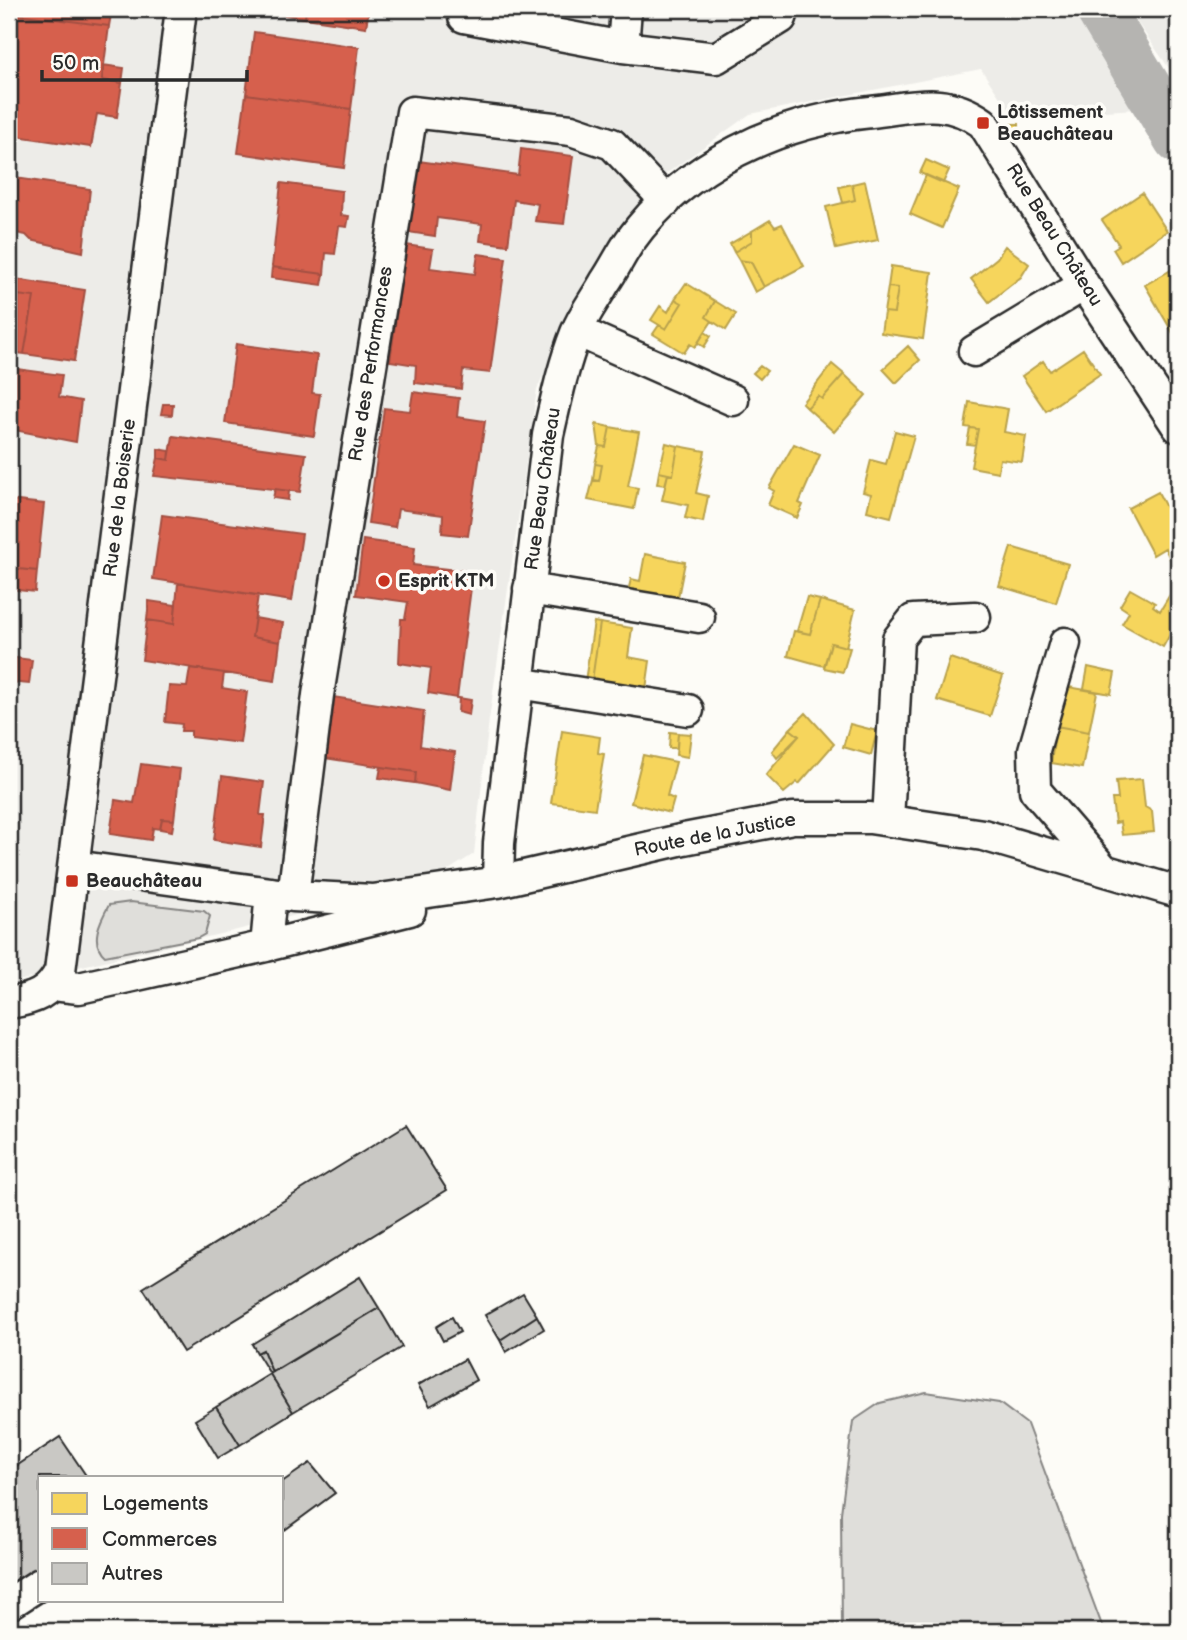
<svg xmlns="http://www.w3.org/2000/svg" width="1187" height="1640" font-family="'Balsamiq Sans',sans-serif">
  <rect width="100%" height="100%" fill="#fdfcf7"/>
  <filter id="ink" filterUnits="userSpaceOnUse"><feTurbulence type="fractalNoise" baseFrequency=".0143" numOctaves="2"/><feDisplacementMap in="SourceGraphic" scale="14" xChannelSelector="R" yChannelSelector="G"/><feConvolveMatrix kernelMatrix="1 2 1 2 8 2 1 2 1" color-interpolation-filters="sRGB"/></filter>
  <g filter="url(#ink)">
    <path fill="#edece8" d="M9,9h1062l65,100 -123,8 -32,-48 -231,45 -90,64 -78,113 -45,98 -48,331 -15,134 -43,27 -198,50 -224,52z
      M1128,9h50v72z"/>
    <path fill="#dfdeda" stroke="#858482" stroke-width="2" d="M131,902l73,9 6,5 -5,18 -7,4 -93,18c-16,-14 -5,-35 4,-51z
      M926,1392l73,11 28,21 77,207h-262l-1,-118 12,-92 27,-18z"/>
    <path fill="#f6d55c" stroke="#b9a24d" stroke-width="2" d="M1008,124h11v14l-11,-1z
      M926,160l23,10 -6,13 -23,-10z
      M926,175l33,14 -17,39 -32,-14z
      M865,181l13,59 -42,9 -10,-42 29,-7 -3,-16z
      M852,184l3,16 -12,3 -4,-16z
      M1142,193l25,38 -46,31 -8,-13 6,-4 -17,-25z
      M770,220l5,7 7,-3 22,42 -40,21 -13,-25 -12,-2 -5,-8 18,-11v-10z
      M752,231v10l-18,11 -4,-8z
      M1005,246l24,18 -8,13 -32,25 -18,-23 26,-21z
      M739,260l12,2 13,25 -9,5z
      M891,266l41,6 -9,67 -42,-6 3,-21 10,1 4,-25 -10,-1z
      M1178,266v73l-1,1 -32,-55z
      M686,283l29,18 -9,16 6,4 -17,26 -5,-3 -6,9 -31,-19 6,-9 7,4 16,-26 -7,-4z
      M888,287l10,1 -4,25 -10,-1z
      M675,299l7,4 -16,26 -15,-9 9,-14 8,6z
      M715,301l21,13 -10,16 -20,-13z
      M705,332l6,4 -7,11 -6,-4z
      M908,346l12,14 -24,23 -13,-14z
      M1083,349l17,25 -54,37 -24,-35 21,-15 7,10z
      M832,364l12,10 -22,25 -4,-3 -11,12 -5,-5z
      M760,366l7,5 -7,8 -7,-6z
      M844,374l22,21 -32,37 -27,-24 11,-12 4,3z
      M969,402l39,7 -4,23 22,4 -4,26 -22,-3 -2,13 -27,-5 7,-38 -13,-2z
      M596,424l14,3 -4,20 -7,-1z
      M610,427l29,5 -11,54 10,2 -4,21 -46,-9 5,-20 6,1 3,-16 -7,-1 4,-18 7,1z
      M970,428l8,1 -3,16 -8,-1z
      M895,431l19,5 -23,81 -24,-6 4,-17 -8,-2 8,-32 15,4z
      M666,443l12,3 -5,29 -14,-3z
      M794,444l26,11 -21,48 4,2 -6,13 -29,-13 6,-14 -5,-3z
      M678,446l27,5 -9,42 12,3 -5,26 -18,-4 3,-13 -26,-5 6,-26 5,1z
      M595,464l7,1 -3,16 -6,-1z
      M659,472l9,2 -3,11 -8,-1z
      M1158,492l20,39v24l-8,4 -5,-11 -12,7 -25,-47z
      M1011,547l57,17 -12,39 -57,-17z
      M645,554l40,8 -7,35 -18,-3 -2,8 -31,-6 4,-17 9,2z
      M1174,588l4,3v29l-15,27 -41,-23 7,-12 -9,-6 10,-17 25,14 -2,3 7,5z
      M807,597l13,3 -10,34 -13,-3z
      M820,600l35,10 -9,37 -15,-4 -7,23 -36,-10 6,-25 16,3z
      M594,622l6,1 -8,58h-7z
      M600,623l32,5 -4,29 22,4 -4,28 -54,-8z
      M831,643l19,5 -7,24 -19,-4z
      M950,658l53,18 -13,40 -53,-16z
      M1088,667l27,6 -4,21 -27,-5z
      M1063,686l34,6 -8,40 -33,-6z
      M806,713l28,31 -35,40 -2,-2 -13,11 -18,-18 33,-39 -9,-7z
      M850,724l27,7 -6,24 -28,-8z
      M1056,726l33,6 -7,36 -31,-5z
      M790,729l9,7 -22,22 -5,-7z
      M562,731l38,6 -2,16 6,1 -9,55 -44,-6z
      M670,732l8,1 -1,15h-8z
      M678,733l13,1 -3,23 -12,-2z
      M643,755l33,7 -9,34 7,3 -4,14 -39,-10z
      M1142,779l3,28 7,4 2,21 -32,3 -2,-13 -5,1 -3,-24h6l-2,-18z"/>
    <path fill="#d6604d" stroke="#a35043" stroke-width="2" d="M9,9h103l-3,17 -100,-13z
      M245,9h61l-1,9z
      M306,9h63l-3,18 -61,-9z
      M9,13l100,13 -7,54 20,3 -5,34 -20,-3 -6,33 -82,-12z
      M254,32l105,15 -8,62 -105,-15z
      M103,65l21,3 -2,15 -20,-3z
      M246,94l105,15 -7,59 -106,-15z
      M521,149l52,7 -9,68 -29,-3 3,-17 -24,-4 -6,45 -28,-4 2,-17 -45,-6 -2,18 -27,-4 10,-71 100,14z
      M9,177l81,12 -7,63 -52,-12 -5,-5 -10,-2 -2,5h-5z
      M281,183l61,8 -1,24 8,1 -2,11 -8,-1 -4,28 -9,-1 -2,21 -52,-7z
      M9,238l7,4 -3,1 -4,23z
      M406,245l27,4 -3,19 45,6 3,-20 28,4 -16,115 -27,-3 -2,19 -46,-6 1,-18 -26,-4z
      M272,267l52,7 -2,11 -51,-7z
      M9,278l76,12 -11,71 -50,-7 10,-57 -25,-3z
      M9,294l25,3 -10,57 -15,-2z
      M236,344l81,11 -5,38 8,1 -6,42 -89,-13z
      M9,368l53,7 -3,22 22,4 -5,41 -67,-13z
      M413,392l46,6 -2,19 28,4 -17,115 -26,-3 1,-18 -45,-6 -3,18 -27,-4 16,-115 26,3z
      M163,404h10l-1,11 -11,-1z
      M173,436l133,18 -6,38 -146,-16 4,-18 11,2z
      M158,449l12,2 -1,9 -11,-2z
      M275,489l14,2 -1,9 -15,-2z
      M9,500l35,4 -7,67 -28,-3z
      M162,515l140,19 -10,67 -139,-22z
      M363,540l52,7 -2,18 60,7 -16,126 -29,-5 3,-25 -32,-5 2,-44h4l3,-17 -52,-7z
      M9,568l28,3 -2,21 -26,-3z
      M178,583l80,12 -6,42 28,5 -5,39 -133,-21 5,-40 27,4z
      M149,601l27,4 -2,19 -27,-4z
      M255,618l28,5 -3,19 -28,-5z
      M9,657l23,3 -3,24 -20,-2z
      M190,668l34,5 -2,15 25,4 -7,51 -49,-6v-6h-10l1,-7 -17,-2 4,-36 18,1z
      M333,697l91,14 -4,35 35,6 -5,38 -35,-7 1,-11 -92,-14z
      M459,698l12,2 -2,15 -11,-3z
      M141,764l39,5 -6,51 -12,-1 -2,10 -7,-1 -2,12 -41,-6 5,-34 19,3z
      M381,767l35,5 -1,11 -36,-5z
      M222,776l42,6 -4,33h5l-4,32 -47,-7z
      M162,819l12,1 -2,11 -12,-2z"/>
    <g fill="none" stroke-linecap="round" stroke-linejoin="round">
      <path stroke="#b5b4b1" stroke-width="49" d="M1100,9l78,130"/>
    </g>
    <path fill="#c9c8c4" stroke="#2b2b2b" stroke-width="2" d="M406,1125l41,65 -264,162 -40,-64z
      M360,1277l19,31 -107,64 -9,-22 -6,3 -5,-9z
      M523,1293l14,23 -37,24 -15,-25z
      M379,1308l23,39 -109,65 -23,-38z
      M537,1316l7,13 -38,23 -6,-12z
      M452,1317l8,15 -17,9 -7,-14z
      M263,1350l9,22 -2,2 -13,-21z
      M465,1359l11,21 -46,26 -12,-21z
      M270,1374l23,38 -53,33 -24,-38z
      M216,1407l24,38 -22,13 -23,-38z
      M60,1437l27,40h-47v96l-31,16v-118z
      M310,1463l25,30 -53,39v-50z"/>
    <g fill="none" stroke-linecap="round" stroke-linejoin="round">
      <defs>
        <path id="minor" d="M465,9l-1,8 159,30 93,11 65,-40 3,-9
          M623,47l3,-38
          M577,331l156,69
          M974,351l110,-66
          M529,589l170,28
          M1065,643l-31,107 1,40 68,79
          M518,683l170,27
          M888,820l10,-181 15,-19 62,-3
          M74,866l219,30 80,4 125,-18 186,-43 109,-21h77l113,17 195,57
          M498,882l1,-39 49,-408c8,-35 15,-69 28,-102 7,-18 20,-35 29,-51 9,-13 16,-28 25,-41 55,-77 150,-120 241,-129 44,-5 74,-16 112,11l101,162 94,142
          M293,896l25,-201 94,-583 159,18 41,14 54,57
          M266,946l5,-53
          M53,985l26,3 187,-42 144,-36
          M9,1003c25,-4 40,-9 51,-32l121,-962
          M9,1604l31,-20"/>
      </defs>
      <use href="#minor" stroke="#2b2b2b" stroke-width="35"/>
      <use href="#minor" stroke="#fdfcf7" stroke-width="30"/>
    </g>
  </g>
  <g fill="#c8321e" stroke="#fdfcf7" stroke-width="2.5">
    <rect x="976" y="116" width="14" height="14" rx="3.5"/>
    <circle cx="384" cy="581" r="7"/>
    <rect x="65" y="874" width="14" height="14" rx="3.5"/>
  </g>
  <g text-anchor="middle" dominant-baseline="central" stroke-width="7" stroke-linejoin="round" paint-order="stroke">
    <g font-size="19" font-weight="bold" fill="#2b2b2b" stroke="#fdfcf7" text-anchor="start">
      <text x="997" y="112">Lôtissement<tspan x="997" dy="22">Beauchâteau</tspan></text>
      <text x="398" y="581">Esprit KTM</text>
      <text x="86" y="881">Beauchâteau</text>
    </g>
    <g font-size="19" fill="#2b2b2b" stroke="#fdfcf7">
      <text transform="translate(1054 235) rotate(58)">Rue Beau Château</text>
      <text transform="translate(371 364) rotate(-81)">Rue des Performances</text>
      <text transform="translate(543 489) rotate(-82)">Rue Beau Château</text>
      <text transform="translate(120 498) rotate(-83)">Rue de la Boiserie</text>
      <text transform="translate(715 835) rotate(-11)">Route de la Justice</text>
    </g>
  </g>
  <rect width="1187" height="1640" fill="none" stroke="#fdfcf7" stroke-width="35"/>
  <rect x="18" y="18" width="1152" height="1605" fill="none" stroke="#2b2b2b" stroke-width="2.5" filter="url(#ink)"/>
  <rect x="38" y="1476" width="245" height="126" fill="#fdfcf7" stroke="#a9a8a5" stroke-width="2"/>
  <rect x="52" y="1493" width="35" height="21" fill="#f6d55c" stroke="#a9a8a5" stroke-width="2"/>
  <text x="102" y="1510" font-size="21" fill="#2b2b2b">Logements</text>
  <rect x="52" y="1528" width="35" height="21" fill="#d6604d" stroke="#a9a8a5" stroke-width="2"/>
  <text x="102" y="1546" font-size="21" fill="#2b2b2b">Commerces</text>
  <rect x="52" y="1563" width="35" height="21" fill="#c9c8c4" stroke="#a9a8a5" stroke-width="2"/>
  <text x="102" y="1580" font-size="21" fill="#2b2b2b">Autres</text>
  <path d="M42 70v10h205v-10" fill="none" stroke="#2b2b2b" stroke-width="3.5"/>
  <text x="52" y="70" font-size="21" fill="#2b2b2b" stroke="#fdfcf7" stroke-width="5" paint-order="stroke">50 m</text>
</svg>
